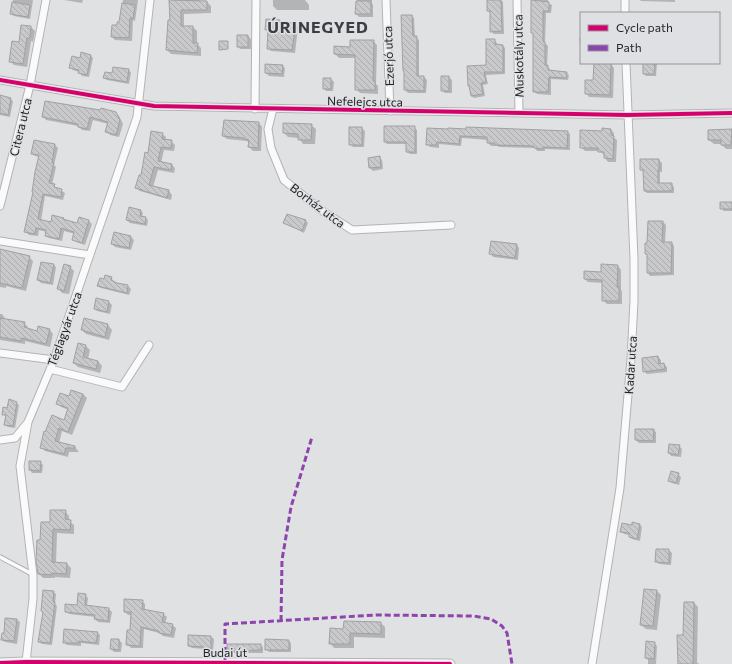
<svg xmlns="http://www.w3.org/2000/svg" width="732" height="664" font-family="Commissioner,sans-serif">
  <defs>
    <pattern id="building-back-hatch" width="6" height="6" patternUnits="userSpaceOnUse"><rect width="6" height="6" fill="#c9c9cb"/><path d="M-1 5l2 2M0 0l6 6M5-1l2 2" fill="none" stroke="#acacae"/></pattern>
  </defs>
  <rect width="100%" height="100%" fill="#e0e1e3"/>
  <path fill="#0003" d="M13,0h20l-3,19 -16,-3 -3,-2z
    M64,0h19l-1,3z
    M123,0h15l-3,21 -2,-1 -1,21 -17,-1 -3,-3 8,-13z
    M170,0h29v3l8,-1 4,4v7l-27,1v13h9l4,4v13l4,4v8l-30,-2 -4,-4 4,-29z
    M273,0h32l4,5v5h-32l-4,-4z
    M357,0h15v3l1,2v12h-14l-3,-3z
    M488,0h13l2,2 1,32h-10l-3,-3v-17l-3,-3z
    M532,0h16v3l4,2 -1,8h-5l-1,30 3,3 -1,20 3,3v2l16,2 3,2 -1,5 -17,-1v16l-14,-1 -3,-3v-57l-2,-2z
    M640,0h35v2l-34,-1z
    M412,16l2,2 1,19 4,3v37h5l3,3 -1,13h-18l-3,-3v-18l-1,-1z
    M280,21l3,3h12l3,3 -3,26 -24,-2 -3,-3 1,-16 -3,-3z
    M31,27l4,4 -2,11 -2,-1 -4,26 -13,-2 -4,-4 10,-18z
    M248,36l3,3v10h-11l-2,-3z
    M579,38h2v8l-1,-1z
    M494,40l3,3v2l6,1 2,2v26l-19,1 2,9 -5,1 2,11 -11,2 -3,-2 -2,-10 -1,-19 19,-1z
    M373,41l4,4 -1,39 2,2v8l-18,-1 -4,-4v-31h-17l-4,-4 16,-6z
    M91,56l2,2 -4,19 -7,-1 -3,-4 -6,-2 -2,-2 10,-9z
    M644,63h13l-1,13h-10l-2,-3z
    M611,64l3,4 -1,30 -24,-1 -3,-4 8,-12z
    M282,66l3,2 -1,9 -15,-1 -3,-3z
    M129,70l2,3 -2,11 -22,-4 -3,-2 9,-4z
    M449,77l3,3v13h-7l-3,-3z
    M331,79l3,3 -1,9h-7l-2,-3z
    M0,96l10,3 3,2 -3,16 -10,-2z
    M116,113l3,3 4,8 -4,13 -9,-2 -4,-4 2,-7 -15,-4 -3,11 -8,-1 -4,-4 -32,-6 -3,-4z
    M259,123l3,4 -1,24h-8l-4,-4v-4l-2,-2 -20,-2 -4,-3z
    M311,125l5,4 -1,15h-12l-4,-6 -11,-1 -4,-4z
    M414,127l3,3v24h-7l-3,-2v-8h-20l-2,-2z
    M362,128l3,3 -1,16h-11l-3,-3z
    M611,130l3,3v5l3,2 -1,22h-8l-3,-4v-3l-6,-4h-14l-4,-4 22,-15z
    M732,130v19h-6l-5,-5h-7l-5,-4v-9z
    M467,131l100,1 3,2v16l-25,-1v2h-8l-2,-3 -36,-1 -1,-1h-7l-3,-3v-3l-26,-2 -1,8 -22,-2v4l-9,-1 -3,-3z
    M162,134l4,3 -1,4h6l4,4 -1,6 -10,-1 -3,13 11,2 3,3 -1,5 -16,-3 -5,17 16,4 3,4 -1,5 -31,-9 -4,-3 6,-11 7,-23z
    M55,145l3,3 -4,17 2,2 -4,18 13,8 -2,7 -18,-4 -4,25 11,2 11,-4 2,2 13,4 11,-4 3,3 -7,21 -9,-3 -3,-3 2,-5 -11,-3 -2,10 -13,-3 -3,-3 1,-3 -8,-2 -1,6 -9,-1 -3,-3 14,-75 -5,-1 -3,-3z
    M379,157l3,3 1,9 -10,2 -3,-3 -1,-9z
    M659,160l3,3v9h-2v12h11l3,3v6h-27l-2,-2 -1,-18 -3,-4z
    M732,203v8h-8l-3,-3z
    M140,210l3,3 -1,4 4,1 2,2 -1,6 -17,-3 -3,-3z
    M287,215l19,6 2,2 -4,10 -19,-10z
    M663,222l3,3 -1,18h7l2,3v29l-24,1 -2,-3v-18l-2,-2z
    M115,234l16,3 3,3 -3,10 -16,-3 -3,-3z
    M517,245l2,3 -1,12 -25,-3 -2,-3z
    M0,250l29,7 4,4 -7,30 -20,-5v2l-6,-1z
    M54,265l2,2 -3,18 -12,-2 -3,-3z
    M618,266l3,4v20l1,1v13h-15l-4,-4v-17l-15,-1 -3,-3z
    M70,267l4,4 -5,23 -7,-1 -4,-5z
    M111,278l3,3 -1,1 15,4 3,3 -2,6 -28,-7 -3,-2 7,-6z
    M97,300l12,2 3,3 -2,9 -13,-3 -2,-3z
    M0,314h2l4,6 18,3 4,4 -1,2 11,3 12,-2 3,4 -3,13 -25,-6v3l-25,-4z
    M108,325l4,5 -3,10 -23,-6 -4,-4z
    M86,346l4,4 -2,9 10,2 4,5 -2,7 -22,-6 -4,-4z
    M658,357l3,3v5l3,-1 3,3v5l-20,2 -3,-3z
    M83,394l4,4 -15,37 -10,-4 -3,12 16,4 4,5h-10l-1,5 -23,-6 -4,-4 23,-26 5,-11 -8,-3 -4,-4 13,-6z
    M16,403l3,2 -4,23 -7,-1 -3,-2 2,-8 -4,-3z
    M653,430l3,2v11h-17l-3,-3z
    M679,446l3,3 -1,8 -10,-1 -2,-3z
    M40,462l3,3 -1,8h-10l-2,-3z
    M678,474l3,3 -2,8 -7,-2 -3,-2z
    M65,511l4,5v5l5,4v9l-17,-1 -1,30 11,1 4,4 -1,10 -15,-1v1h-12l-4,-4 2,-33 10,-18z
    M640,525l2,2 -2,14 -8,-2 -2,-2v-2l-6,-1 -3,-3z
    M657,550h12l3,3 -1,12 -12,-1 -3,-3z
    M657,591l4,4 -4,35 -11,-1 -5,-4z
    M53,592l3,2 -1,10 2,2 -5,39 -10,-1 -3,-2z
    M85,595l3,3 -1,8 22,3 3,3 -2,11 -12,-1 -3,-3 1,-2 -27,-3 -3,-3 12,-5z
    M142,601l3,3v6l18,4 4,3 -2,7 7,1 4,3 -2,10 -11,-2 -4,-3 -15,-4 -1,19h-12l-4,-4 4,-13 1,-16h-4l-3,-3z
    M685,603h9l4,4 -1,55 2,2h-20l5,-28z
    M17,620l3,2 -3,22 -12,-2 -3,-2 3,-6z
    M381,623l4,4v11l-31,-1v11h-20l-4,-5 14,-13z
    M97,633l3,2 -1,10 -18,-2v3l-14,-1 -3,-3z
    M211,637l3,2 -1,13 -5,-1 -3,-2 -13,-1 -3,-2z
    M112,640h7l3,3 -1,9h-7l-3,-3z
    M288,641l3,2v9h-22l-3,-3z
    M654,643l3,3 -1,18h-8v-4l-2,-2z
    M260,645l3,2v6h-33l-2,-3z"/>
  <path fill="url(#building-back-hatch)" stroke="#a0a1a3" d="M169,0l38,1v9h-26v16h12v17h5l-1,10 -31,-3 2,-30h2z
    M487,0h14l1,31 -12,1v-21h-3z
    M531,0l18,2v9h-6v31h2v23h3v5l19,2 -1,6 -17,-1 -1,15h-15v-59h-2z
    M356,1h15v13h-16z
    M12,2l18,3 -2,12 -18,-3z
    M122,3l13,2 -2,14 -3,-1 -1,20 -18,-1 1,-12h5v-3h2z
    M401,15h11l1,21h4v40h7v15l-20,-1v-19h-1z
    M266,19l14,1v2l16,1 -4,27 -25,-1 1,-19h-3z
    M21,25l10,1 -1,12h-3l-4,26 -14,-2 3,-21 7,1z
    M237,35h11v12h-11z
    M486,39h9v5l8,1v27h-19l2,10 -5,1 2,11 -12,2 -2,-10h-1l-1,-20 19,-1z
    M350,40h24l-1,41h2v9h-20v-35l-21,-1v-8l16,1z
    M219,41h9v8l-9,1z
    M81,52l10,3 -4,20 -9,-2 1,-3 -10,-2 3,-12 8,2z
    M594,63h17l-1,32 -25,-1v-14h8z
    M643,63h12l-1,11h-11z
    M265,64l18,1 -1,9 -17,-1z
    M113,67l16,2 -2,13 -24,-4 2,-6 7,1z
    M441,76h8v15h-8z
    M323,78h8v11h-8z
    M0,95l11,3 -3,17 -8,-2z
    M45,101l55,9 1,-2 15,4 4,8 -4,15 -11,-3 3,-10 -18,-5 -3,12 -9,-2v-3l-36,-7z
    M224,120l35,2 -1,26 -10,-1 1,-7 -5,-1v-1l-22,-2z
    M283,123l29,1 -1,16h-13v-6l-15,-1z
    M384,126h31v26h-9v-10h-22z
    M349,127h13v18h-13z
    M466,127l102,4 -1,17 -24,-1v2l-9,-1v-2l-39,-1v-2h-8v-6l-27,-1 -1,8 -22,-2 -1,3h-10l1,-17 21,1v-1l18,1z
    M602,128l9,1v6l3,1 -1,23 -9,-1v-6h-6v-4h-18v-18l22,1z
    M732,129l-1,16h-10v-5h-13v-10z
    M151,131l12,2 -1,6 10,1 -1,8 -10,-1 -3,14 14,3 -1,6 -17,-3 -5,18 20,5 -2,8 -32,-10 4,-13h2l4,-23 3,1z
    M34,140l21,4 -3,19h2l-5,20 6,1 -1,3 8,2 -1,8 -18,-3 -5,25 13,3 1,-7 12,3 -1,1 14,4 2,-6 10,3 -7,23 -10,-3 2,-8 -13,-4 -2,11 -14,-3 1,-6 -10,-2 -1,6 -11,-2 9,-40h-1l3,-20 4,-17 -8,-1z
    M380,156l1,11 -12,1 -1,-10z
    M640,159h19v11h-1v13h14v8h-28l-1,-21h-3z
    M720,202h12v7h-12z
    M129,207l12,3 -1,6 6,1 -1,7 -19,-4z
    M287,214l19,6 -4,11 -19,-8z
    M648,221h15l-1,21h10l-1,31h-24v-19h-2v-11h2z
    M114,232l17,4 -2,12 -18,-4z
    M491,241l26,3 -2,14 -26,-4z
    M0,249l30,7 -8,32 -22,-5z
    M41,262l13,2 -4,19 -13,-3z
    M64,264l7,2 -7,25 -7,-2z
    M601,264l17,1 -1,22h2v14h-17v-21l-18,-1v-8l17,1z
    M105,275l7,2 -1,3 6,3 11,2 -1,8 -30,-7 3,-8 4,1z
    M96,298l13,3 -2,11 -13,-3z
    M0,318l25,4 -1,5 13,4 1,-5 12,3 -4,15 -24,-6 -1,3 -21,-4z
    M84,318l24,6 -3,13 -24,-7z
    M78,343l8,2 -3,12 15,4 -2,8 -23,-6z
    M658,356l1,8 5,-1 1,6 -22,3 -1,-14z
    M71,390l12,4 -15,38 -9,-4 -4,13 20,5v2h-9l-2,6 -24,-6 4,-17 1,1 7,-17 12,5 4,-12 -12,-4 4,-11 9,3z
    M9,399l8,3 -4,24 -9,-1 2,-10h-4l1,-8 4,1z
    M635,429h19l-1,12 -18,-1z
    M669,444l11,1 -2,10 -10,-2z
    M29,461h12l-1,10 -11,-1z
    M671,471l8,2 -3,10 -8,-2z
    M50,510h16l-1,9 6,1 -1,10 -17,-1 -1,33 15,1 -1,11 -14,-1v2l-14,-1 -2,-13 1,-21h3l1,-18h9z
    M632,522l8,2 -3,15 -8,-2v-4l-9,-1 2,-9 10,2z
    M656,549h13v14l-14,-1z
    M644,589l13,1 -4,36 -13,-1z
    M43,590l11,1 -1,11h2l-5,41 -12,-1 5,-30 -2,-1z
    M78,593l8,1 -1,11 24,3 -1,13 -14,-2 1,-4 -30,-3v-8l12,1z
    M124,599l19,1 -1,9 22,4 -2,9 11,2 -2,11 -12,-2v-2l-18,-4 -1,19 -14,-1 1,-15h3l1,-18h-7z
    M684,602h10l-1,62h-15l-1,-29h6z
    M5,618l12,1 -3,22 -13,-1 1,-7h2z
    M344,621l37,1v12l-31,-1v11h-21l1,-16 13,1z
    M64,629l34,3 -2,11 -17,-2v2h-16z
    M188,635l23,1v13h-7v-2l-16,-1z
    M111,639h8v11l-9,-1z
    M265,639l24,1v10h-24z
    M646,641l9,1 -1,17 -9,-1z
    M227,644h34v6l-34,1z"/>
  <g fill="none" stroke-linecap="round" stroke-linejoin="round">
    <defs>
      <path id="service" d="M0,557l32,17"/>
      <path id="minor" d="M386,0l4,111
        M517,0l2,113
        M625,0v13
        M0,80l154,26 473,9 105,-2
        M255,109l1,-109
        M273,109l-5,20 3,19 13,32 37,30 31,20 99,-5
        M0,206l30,-121 16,-85
        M0,241l90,14
        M0,353l54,7
        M50,369l72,18 27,-42
        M0,440l15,-2 13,-16
        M26,662l7,-63v-24l-13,-109 8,-44 26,-62 83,-243 13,-117
        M592,664l28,-176 11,-129 3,-58v-42l-8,-196"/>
      <path id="tertiary" d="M0,663l26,-1 424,2"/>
    </defs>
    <use href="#service" stroke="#b3b3b5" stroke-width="5.5"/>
    <use href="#minor" stroke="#b3b3b5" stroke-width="9"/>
    <use href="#tertiary" stroke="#b3b3b5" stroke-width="11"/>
    <use href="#service" stroke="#fafafb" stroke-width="3.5"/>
    <use href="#minor" stroke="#fafafb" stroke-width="7"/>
    <use href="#tertiary" stroke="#fafafb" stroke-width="9"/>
    <path stroke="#8e44ad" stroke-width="3" stroke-dasharray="6 3" stroke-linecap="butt" d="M281,621l1,-61 9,-53 21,-70
      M225,662v-38l151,-9 98,1 17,3 11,7 5,7 5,31"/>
    <defs>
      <path id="cycleway" d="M0,80l154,26 473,9 105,-2
        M0,663l26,-1 424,2"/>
    </defs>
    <use href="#cycleway" stroke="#dfe0e4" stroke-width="6"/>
    <use href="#cycleway" stroke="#d6006c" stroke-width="4"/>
  </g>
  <g text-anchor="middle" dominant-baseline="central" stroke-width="3" stroke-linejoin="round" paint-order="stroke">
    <g font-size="12" fill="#232425" stroke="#dfe0e4">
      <text transform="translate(388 56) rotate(-92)">Ezerjó utca</text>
      <text transform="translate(518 56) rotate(-91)">Muskotály utca</text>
      <text transform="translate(365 101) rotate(1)">Nefelejcs utca</text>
      <text transform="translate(20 127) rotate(-76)">Citera utca</text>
      <text transform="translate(318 205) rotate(37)">Borház utca</text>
      <text transform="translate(64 329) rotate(-70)">Téglagyár utca</text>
      <text transform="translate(630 365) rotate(-86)">Kadar utca</text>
      <text x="225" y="652">Budai út</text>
    </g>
    <g font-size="16" font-weight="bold" letter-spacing="1" fill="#3e3e42" stroke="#dfe0e4">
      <text x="318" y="26">ÚRINEGYED</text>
    </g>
  </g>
  <rect x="580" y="12" width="140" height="52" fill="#dfe0e4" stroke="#949598"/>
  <rect x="588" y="25" width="20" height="6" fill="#d6006c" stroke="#949598"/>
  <text x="616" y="32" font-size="12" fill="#232425">Cycle path</text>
  <rect x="588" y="45" width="20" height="6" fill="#8e44ad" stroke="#949598"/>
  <text x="616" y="52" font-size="12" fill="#232425">Path</text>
</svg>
